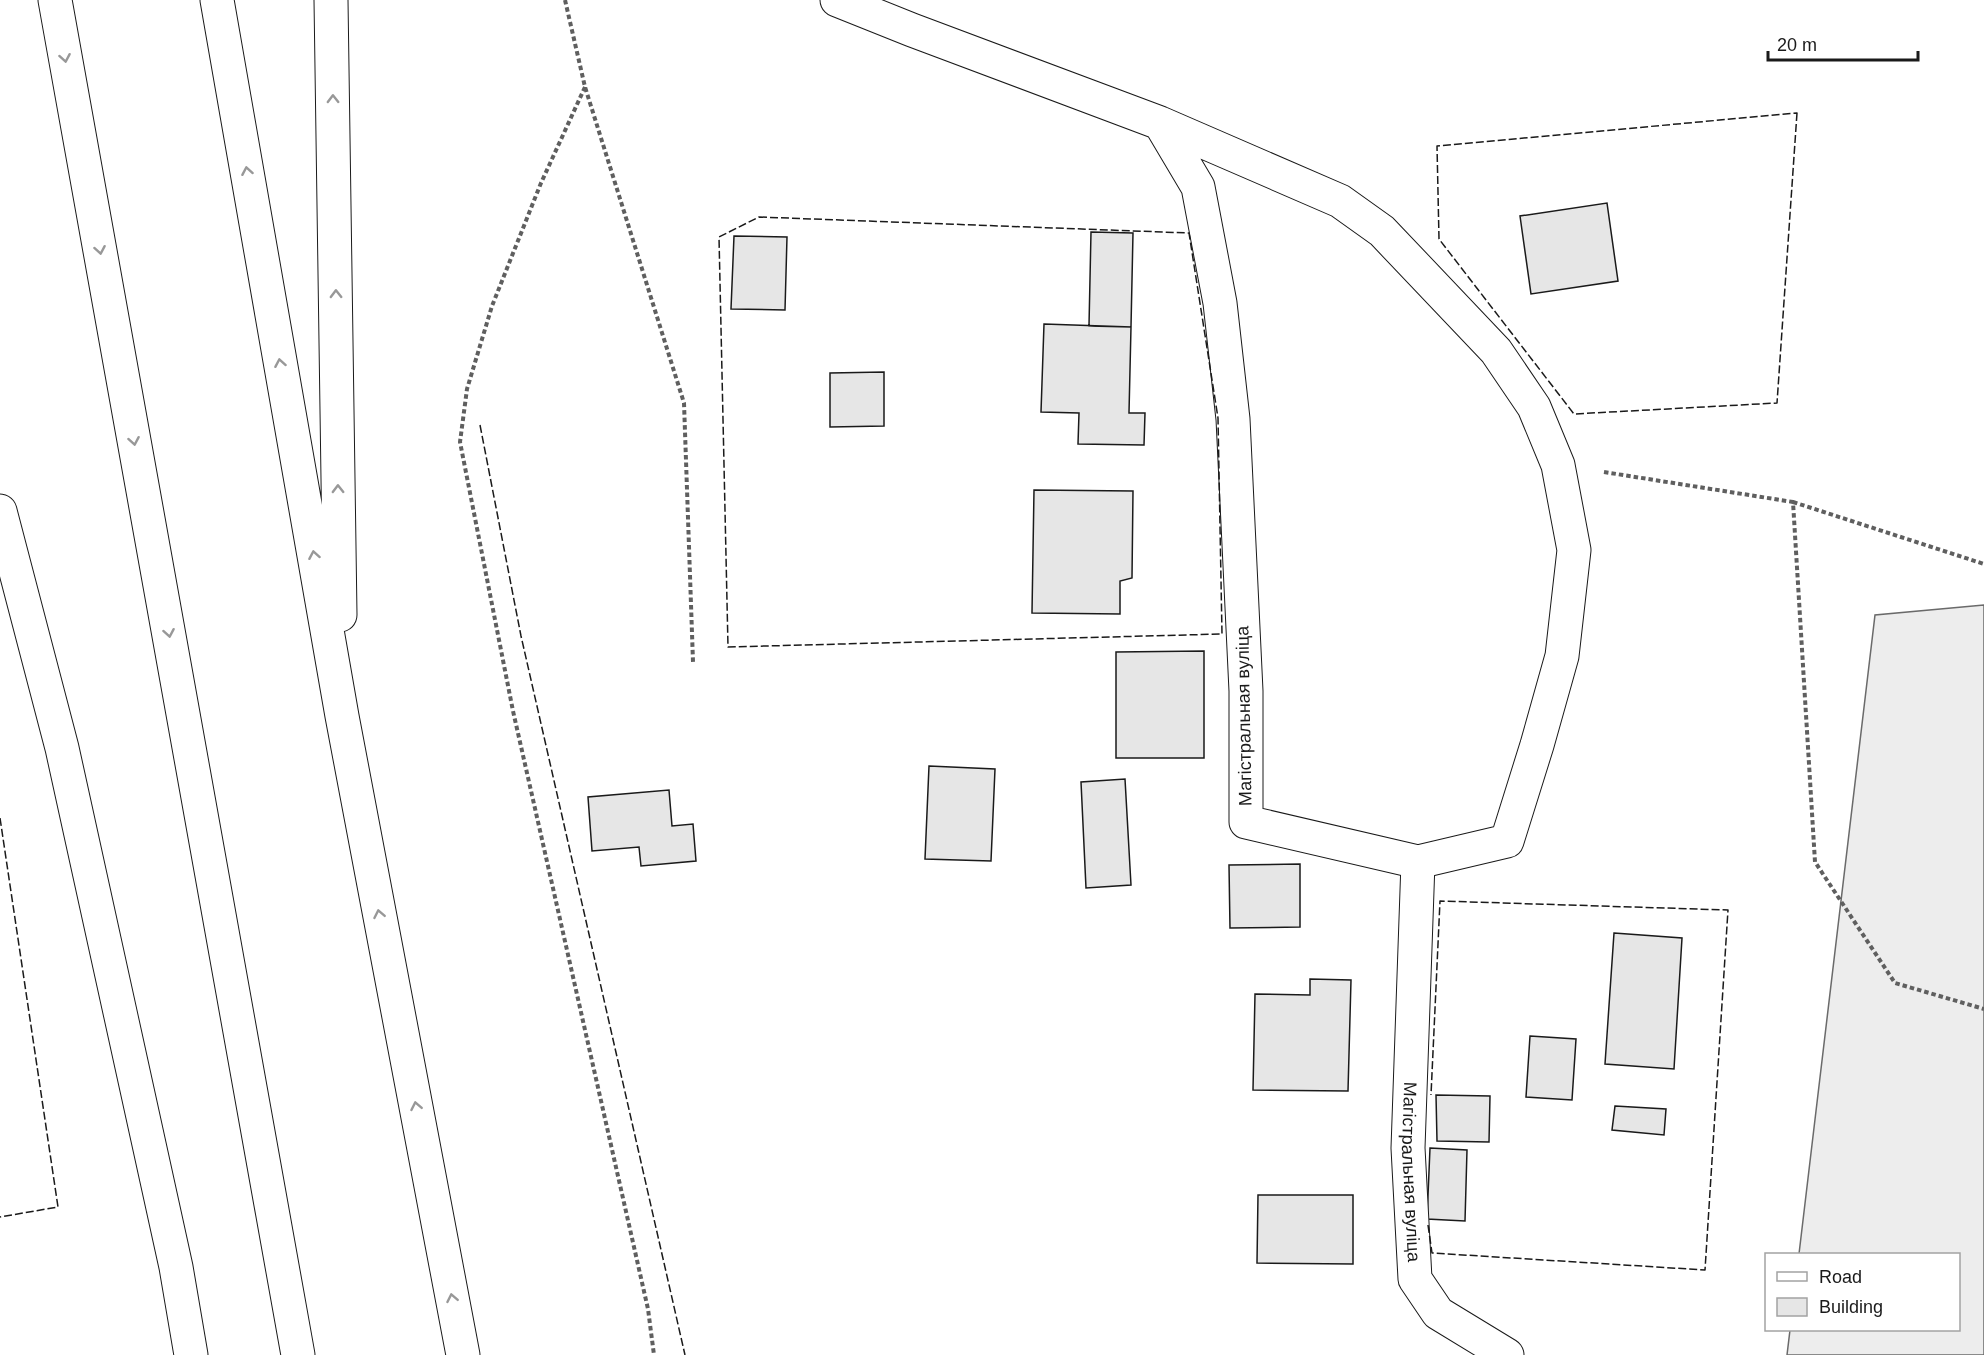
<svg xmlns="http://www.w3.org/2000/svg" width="1984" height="1355" font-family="Helvetica,sans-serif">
  <rect width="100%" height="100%" fill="#fff"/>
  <path fill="#ededed" stroke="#6a6a6a" stroke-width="1.5" d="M1984,605v750h-197l3,-25h168v-76h-159l76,-639z"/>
  <path fill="#e6e6e6" stroke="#1a1a1a" stroke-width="1.5" d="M1607,203l11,78 -87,13 -11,-78z
    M1091,232l42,1 -2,94 -42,-1z
    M734,236l53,1 -2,73 -54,-1z
    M1044,324l87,3 -2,86h16l-1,32 -66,-1 1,-31 -38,-1z
    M884,372v54l-54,1v-54z
    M1034,490l99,1 -1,87 -12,3v33l-88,-1z
    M1204,651v107h-88v-106z
    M929,766l66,3 -4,92 -66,-2z
    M1125,779l6,106 -45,3 -5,-106z
    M669,790l3,36 21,-2 3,37 -55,5 -2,-19 -47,4 -4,-54z
    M1300,864v63l-70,1 -1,-63z
    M1614,933l68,5 -8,131 -69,-5z
    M1310,979l41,1 -3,111 -95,-1 2,-96 55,1z
    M1530,1036l46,3 -4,61 -46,-3z
    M1436,1095l54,1 -1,46 -52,-1z
    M1615,1106l51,3 -2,26 -52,-5z
    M1430,1148l37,2 -2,71 -38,-2z
    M1258,1195h95v69l-96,-1z"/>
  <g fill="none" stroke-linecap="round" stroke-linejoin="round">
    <defs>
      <g id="minor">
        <path d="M837,0l75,30 248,93 180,78 42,30 114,120 38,56 24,58 16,85 -12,106 -25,89 -30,96 -89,21 -172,-40v-131l-13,-272 -13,-116 -22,-116 -38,-64"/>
        <path id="s1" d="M1418,862l-10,286 7,131 23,34 69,42"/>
      </g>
      <path id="secondary" d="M0,511l62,237 114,519 15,88"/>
      <path id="trunk" d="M55,0l243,1355
        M217,0l125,716 121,639
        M331,0l9,615"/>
    </defs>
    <use href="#minor" stroke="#1a1a1a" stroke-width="35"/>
    <use href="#secondary" stroke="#1a1a1a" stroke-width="35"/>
    <use href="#trunk" stroke="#1a1a1a" stroke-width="35"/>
    <path stroke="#5f5f5f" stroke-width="4" stroke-dasharray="4.5 3" stroke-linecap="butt" d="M565,0l20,87 99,316 9,259
      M585,87l-44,96 -49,123 -25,83 -7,53 53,269 135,598 6,46
      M1604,472l189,30 22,360 80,121 89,26
      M1793,502l191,62"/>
    <use href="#minor" stroke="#fff" stroke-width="33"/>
    <use href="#secondary" stroke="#fff" stroke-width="33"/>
    <use href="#trunk" stroke="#fff" stroke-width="33"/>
    <path stroke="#1a1a1a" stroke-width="1.5" stroke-dasharray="8 3" stroke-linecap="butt" d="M1797,113l-20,290 -203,11 -135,-175 -2,-93z
      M759,217l430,16 29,185 4,216 -494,13 -9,-410z
      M480,425l41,211 164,719
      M0,818l58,389 -58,10
      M1428,1225l4,28 273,17 23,-360 -288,-9 -9,194"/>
  </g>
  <defs><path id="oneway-chevron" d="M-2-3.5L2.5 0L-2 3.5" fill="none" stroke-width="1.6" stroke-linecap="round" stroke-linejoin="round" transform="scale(1.5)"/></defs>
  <g stroke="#989898">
    <use href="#oneway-chevron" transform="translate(65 58) rotate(80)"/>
    <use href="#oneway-chevron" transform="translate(333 99) rotate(-91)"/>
    <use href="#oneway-chevron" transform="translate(247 171) rotate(-100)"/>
    <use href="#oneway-chevron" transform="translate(100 250) rotate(80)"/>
    <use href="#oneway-chevron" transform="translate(336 294) rotate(-91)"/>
    <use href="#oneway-chevron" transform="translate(280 363) rotate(-100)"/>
    <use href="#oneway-chevron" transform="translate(134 441) rotate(80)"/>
    <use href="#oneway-chevron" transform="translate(338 489) rotate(-91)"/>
    <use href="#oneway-chevron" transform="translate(314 555) rotate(-100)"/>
    <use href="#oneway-chevron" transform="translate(169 633) rotate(80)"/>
    <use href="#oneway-chevron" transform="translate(379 914) rotate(-101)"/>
    <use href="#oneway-chevron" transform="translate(416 1106) rotate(-101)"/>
    <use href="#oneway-chevron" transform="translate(452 1298) rotate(-101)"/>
  </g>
  <g text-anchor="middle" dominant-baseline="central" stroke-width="4.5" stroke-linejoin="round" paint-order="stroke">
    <g font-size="18" fill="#1a1a1a" stroke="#fff">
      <text transform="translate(1244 716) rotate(-91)">Магістральная вуліца</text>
      <text stroke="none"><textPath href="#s1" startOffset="310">Магістральная вуліца</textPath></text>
    </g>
  </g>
  <rect x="1765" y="1253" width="195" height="78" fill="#ffffff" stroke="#a3a3a3" stroke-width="1.5"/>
  <rect x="1777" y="1272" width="30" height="9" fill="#ffffff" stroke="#a3a3a3" stroke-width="1.5"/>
  <text x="1819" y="1283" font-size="18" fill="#1a1a1a">Road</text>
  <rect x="1777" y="1298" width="30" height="18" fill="#e6e6e6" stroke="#a3a3a3" stroke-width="1.5"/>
  <text x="1819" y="1313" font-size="18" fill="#1a1a1a">Building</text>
  <path d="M1768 51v9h150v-9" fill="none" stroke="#1a1a1a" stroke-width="3"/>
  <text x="1777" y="51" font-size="18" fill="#1a1a1a" stroke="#ffffff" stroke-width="4.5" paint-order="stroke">20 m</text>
</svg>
